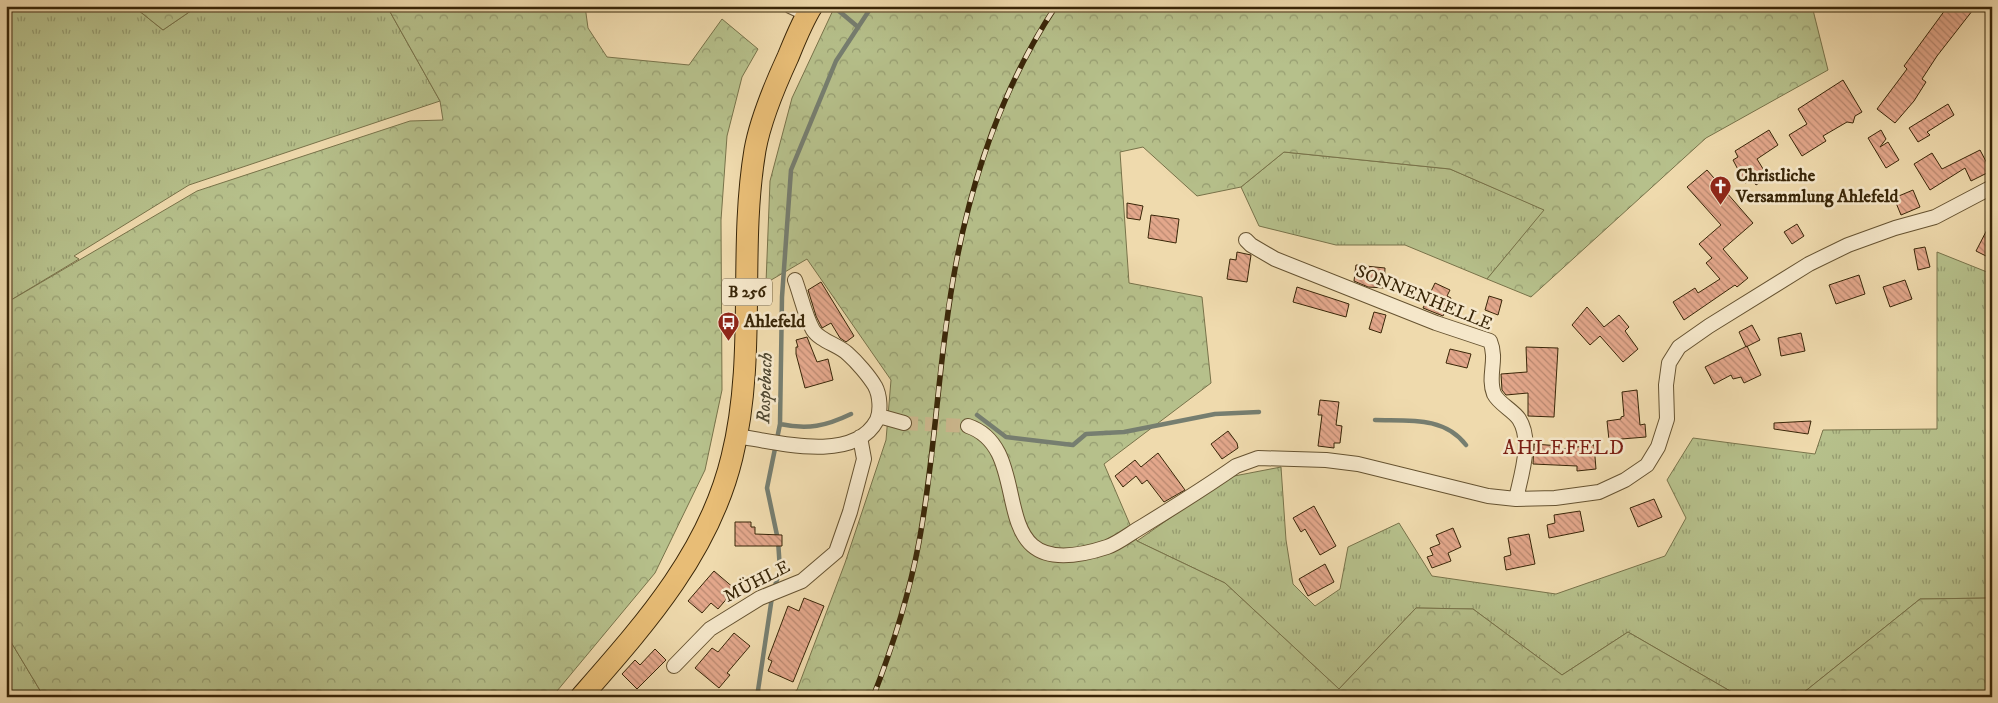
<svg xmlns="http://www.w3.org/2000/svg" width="1998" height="703" font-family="'IM FELL DW Pica',serif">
  <defs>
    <pattern id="grass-tufts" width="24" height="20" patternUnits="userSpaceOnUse" patternTransform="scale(1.25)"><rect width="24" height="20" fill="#b6c08b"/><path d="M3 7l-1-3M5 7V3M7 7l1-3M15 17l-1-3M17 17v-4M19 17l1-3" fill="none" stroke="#959c70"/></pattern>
    <pattern id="forest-crowns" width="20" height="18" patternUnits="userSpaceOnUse" patternTransform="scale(1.25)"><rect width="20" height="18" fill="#b6c08b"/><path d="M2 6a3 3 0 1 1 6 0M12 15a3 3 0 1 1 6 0" fill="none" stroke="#959c70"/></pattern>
    <pattern id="building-back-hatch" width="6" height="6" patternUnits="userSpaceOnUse" patternTransform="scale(1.25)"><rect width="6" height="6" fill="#e3a78b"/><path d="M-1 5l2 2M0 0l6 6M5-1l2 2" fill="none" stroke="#b98870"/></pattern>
  </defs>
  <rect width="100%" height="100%" fill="#efdaad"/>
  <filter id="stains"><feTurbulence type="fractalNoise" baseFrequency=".004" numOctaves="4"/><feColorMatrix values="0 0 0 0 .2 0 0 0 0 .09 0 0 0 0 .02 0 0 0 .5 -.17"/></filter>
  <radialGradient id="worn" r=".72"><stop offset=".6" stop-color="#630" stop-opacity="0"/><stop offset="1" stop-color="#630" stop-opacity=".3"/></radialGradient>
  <path fill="url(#grass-tufts)" stroke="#78734a" d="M6,6h127l30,24 35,-24h177l14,4 51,91 -251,84 -115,71 5,3 -73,44z
    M1284,152l166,17 95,41 -58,69 -82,-34h-69l-77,-19 -18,-39z
    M1937,252l55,22v324l-72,1 -122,98 -61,-2 -109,-63 -66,43 -89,-66 -57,-1 -77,81 -114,-106 -88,-42 92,-64 52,-10 5,73 7,44 22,22 25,-17 8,-42 51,-24 33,53 124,18 109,-38 21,-38 -19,-38 26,-42 122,16 8,-24 114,-1z
    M11,642l33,55h-38v-53z"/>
  <path fill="url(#forest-crowns)" stroke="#78734a" d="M133,6h65l-35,24z
    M375,6h210l3,22 19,29 82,8 33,-46 36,30 -16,28 -15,59 -6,84 1,170 -17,80 -50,103 -103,124h-508l-33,-55 -5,2v-341l191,-112 213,-70 33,-1 -3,-19 -51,-91z
    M835,6h977l16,64 -122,68 -175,159 -44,-18 57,-69 -94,-41 -166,-17 -43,35 -44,9 -54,-49 -23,5 9,131 73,14 9,86 -107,81 33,77 88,42 114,106 77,-81 57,1 89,66 66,-43 109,63 30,2h-979l9,-7 48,-127 41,-123 5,-60 -84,-121 -41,24 4,-102 22,-83z
    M1992,598v99h-194l122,-98z"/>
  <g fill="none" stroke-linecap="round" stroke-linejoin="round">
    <path stroke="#767e70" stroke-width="4.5" d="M833,6l25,21
      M977,415l29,22 67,8 13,-11 38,-2 91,-18 44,-2
      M1375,420c33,1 69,-4 91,25
      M780,424c28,6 46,2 71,-10
      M774,589l6,-19 -2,-30 -11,-52 13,-64 2,-127 9,-127 45,-109 36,-55
      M757,697l15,-100"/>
  </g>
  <path fill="url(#building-back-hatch)" stroke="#392608" d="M1948,6h28l-39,50 -15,23 4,3 -12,19 -19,22 -18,-14 30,-40 -3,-3z
    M1843,80l19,32 -7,4 -2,7 -6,-1 -24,14 3,5 -24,15 -13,-21 18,-11 -9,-15z
    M1948,104l6,11 -27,17 3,3 -12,7 -9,-14z
    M1769,130l9,15 -21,14 11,18 -12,8 -4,-6 -7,4 -12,-23 5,-3 -3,-6z
    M1881,130l5,9 -6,8 8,-5 11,18 -13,8 -18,-30z
    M1980,150l11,21 -20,10 -6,-13 -35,22 -16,-26 18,-11 10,16z
    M1707,170l46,53 -30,26 25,29 -11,9 -2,-2 -51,35 -11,-18 22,-14 3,5 22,-14 -14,-16 6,-5 -13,-14 22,-19 -34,-38z
    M1913,190l7,17 -19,8 -7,-17z
    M1127,203l16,3 -3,14 -13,-2z
    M1151,215l28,4 -3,24 -28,-5z
    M1992,220v39l-16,-8z
    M1797,224l7,12 -12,8 -8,-12z
    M1925,247l5,20 -12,3 -4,-21z
    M1237,252l14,3 -4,27 -20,-3 3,-20 6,1z
    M1356,265l29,3 -1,20 -16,-1 -14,-6z
    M1859,275l6,19 -29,10 -7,-19z
    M1905,280l7,19 -22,8 -7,-20z
    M821,282l33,54 -8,6 -6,-4 -9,-15 -9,5 -6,-12 -8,-26z
    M1435,283l15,7 -3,6 4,2 -8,18 -20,-8z
    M1297,287l52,17 -3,13 -53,-15z
    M1489,296l13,4 -4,15 -13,-5z
    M1587,307l17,20 15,-12 10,12 -4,4 13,18 -15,13 -23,-26 -10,9 -18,-20z
    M1374,312l12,3 -5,18 -12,-4z
    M1752,325l8,15 -14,7 -7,-15z
    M1801,333l4,18 -24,5 -3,-18z
    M807,337l10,25 11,-3 5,21 -28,8 -9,-34v-7h2l-2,-7z
    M1747,346l14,29 -17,8 -3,-6 -8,2 -2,-4 -17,9 -9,-17z
    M1526,347l32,1 -4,69 -26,-1v-23l-22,2 -4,-5 -1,-16 26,-2z
    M1450,349l21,5 -4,14 -21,-5z
    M1637,390l3,35 5,-1 1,13 -37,3 -2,-19 14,-2v-2l3,-1 -2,-24z
    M1320,400l19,2 -3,23 6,1 -2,17h-6v5l-16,-2 4,-31h-4z
    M1811,421l-3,13 -34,-5v-6z
    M1228,431l9,12 1,5 -16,11 -11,-15z
    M1534,444l26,2v3l34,-4 2,24 -19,2v-5l-44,-2z
    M1158,453l27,37 -21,12 -17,-22 -5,4 -6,-8 -13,11 -8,-11 20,-16 6,7z
    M1654,499l8,18 -24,10 -8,-19z
    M1314,506l22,40 -16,9 -15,-26 -4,3 -8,-14z
    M1580,511l4,20 -35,7 -2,-13 8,-2 -1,-8z
    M735,522h16v5h4v7l27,1v11h-47z
    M1453,528l8,19 -13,6 3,8 -19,7 -5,-11 6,-2 -3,-7 10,-4 -4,-9z
    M1529,534l6,30 -29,6 -2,-13 7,-2 -3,-17z
    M1325,564l9,18 -26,14 -9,-17z
    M714,571l21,18 -17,20 -7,-6 -9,10 -14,-12z
    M804,598l20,8 -31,76 -25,-11 4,-10 -4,-2 20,-53 11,5z
    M734,633l16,13 -23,27 3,2 -11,13 -24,-20 17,-20 6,4z
    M655,649l11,11 -29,29 -15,-15 13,-14 5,5z"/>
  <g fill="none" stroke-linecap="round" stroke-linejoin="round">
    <path stroke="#cbb68c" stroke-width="14" stroke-dasharray="14 7" stroke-linecap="butt" d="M904,423l64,3"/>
    <defs>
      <path id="street" d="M790,6l17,8
        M1246,240l5,5 24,14 161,64 54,18c8,19 -3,35 4,53 5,10 19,16 25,25 14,22 2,56 -3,80
        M879,416l25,7
        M968,426c74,25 5,165 139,121 12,-4 25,-15 36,-21 31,-19 63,-39 93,-60l22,-8 68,2 32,4 130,32 28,3 39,-1 44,-6 26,-12 22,-15 11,-18 9,-28 -1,-34 3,-22 10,-16 30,-21 100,-62 39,-19 47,-17 40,-11 57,-30
        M737,436c38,6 117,28 140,-16 4,-9 3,-25 -2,-34 -6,-10 -18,-24 -27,-32 -9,-9 -28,-13 -35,-24 -8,-14 -12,-34 -18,-50
        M674,666l36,-37 50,-31 42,-17 34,-29 14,-40 14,-53 -4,-22"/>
      <path id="primary" d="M581,697c63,-72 128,-144 151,-240 25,-101 6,-205 23,-307 5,-28 21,-67 33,-93 7,-17 14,-35 24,-51"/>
    </defs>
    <use href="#street" stroke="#665331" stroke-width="16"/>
    <use href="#primary" stroke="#392608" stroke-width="23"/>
    <use href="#street" stroke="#f5e7ca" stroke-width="14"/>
    <use href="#primary" stroke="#e8bd76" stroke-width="21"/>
    <defs>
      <path id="rail" d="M873,697c20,-51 36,-102 46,-155 17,-91 19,-183 36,-273 17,-92 49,-185 101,-263"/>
    </defs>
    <use href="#rail" stroke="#392608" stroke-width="5.5"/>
    <use href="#rail" stroke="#f5e7ca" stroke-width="4" stroke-dasharray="11" stroke-linecap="butt"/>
  </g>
  <defs>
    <symbol id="church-pin" viewBox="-11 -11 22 30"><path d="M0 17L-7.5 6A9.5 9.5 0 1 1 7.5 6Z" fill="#8f2418" stroke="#f5e7ca"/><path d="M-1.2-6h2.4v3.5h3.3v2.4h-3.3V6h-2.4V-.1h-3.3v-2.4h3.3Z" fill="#fff"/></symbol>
    <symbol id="bus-pin" viewBox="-11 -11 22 30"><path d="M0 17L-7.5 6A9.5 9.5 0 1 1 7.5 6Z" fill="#8f2418" stroke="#f5e7ca"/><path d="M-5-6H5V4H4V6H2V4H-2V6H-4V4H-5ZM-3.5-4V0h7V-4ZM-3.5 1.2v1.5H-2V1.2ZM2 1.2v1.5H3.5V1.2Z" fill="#fff"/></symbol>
  </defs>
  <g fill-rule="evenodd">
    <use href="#church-pin" x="1708" y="174" width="25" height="34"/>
    <use href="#bus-pin" x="716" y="310" width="25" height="34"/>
  </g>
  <g text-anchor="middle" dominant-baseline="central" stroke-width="5" stroke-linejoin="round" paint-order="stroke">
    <rect fill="#f5e7ca" stroke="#716042" stroke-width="1" x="722" y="278.5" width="50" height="27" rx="4"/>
    <g font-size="16" font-weight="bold" fill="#392608">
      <text x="747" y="292">B 256</text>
    </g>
    <g font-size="18" font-weight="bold" fill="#392608" stroke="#f5e7ca" text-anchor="start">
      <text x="1736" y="176">Christliche<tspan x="1736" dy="21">Versammlung Ahlefeld</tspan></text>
      <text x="744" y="322">Ahlefeld</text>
    </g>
    <g font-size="18" fill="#392608" stroke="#f5e7ca">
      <text transform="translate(1424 298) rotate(22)">SONNENHELLE</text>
      <text transform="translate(757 582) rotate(-27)">MÜHLE</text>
    </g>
    <g font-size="19" font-style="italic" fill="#524a33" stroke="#f5e7ca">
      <text transform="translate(765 388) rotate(-88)">Rospebach</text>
    </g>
    <g font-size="20" letter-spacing="1" fill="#7a1f14" stroke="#f5e7ca">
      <text x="1564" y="448">AHLEFELD</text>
    </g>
  </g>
  <rect width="1998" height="703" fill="none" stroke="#efdaad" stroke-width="25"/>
  <rect x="8" y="8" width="1983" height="688" fill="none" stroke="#392608" stroke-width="2.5"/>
  <rect x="12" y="12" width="1973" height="678" fill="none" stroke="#392608"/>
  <rect width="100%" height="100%" filter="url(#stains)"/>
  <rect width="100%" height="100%" fill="url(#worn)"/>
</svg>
